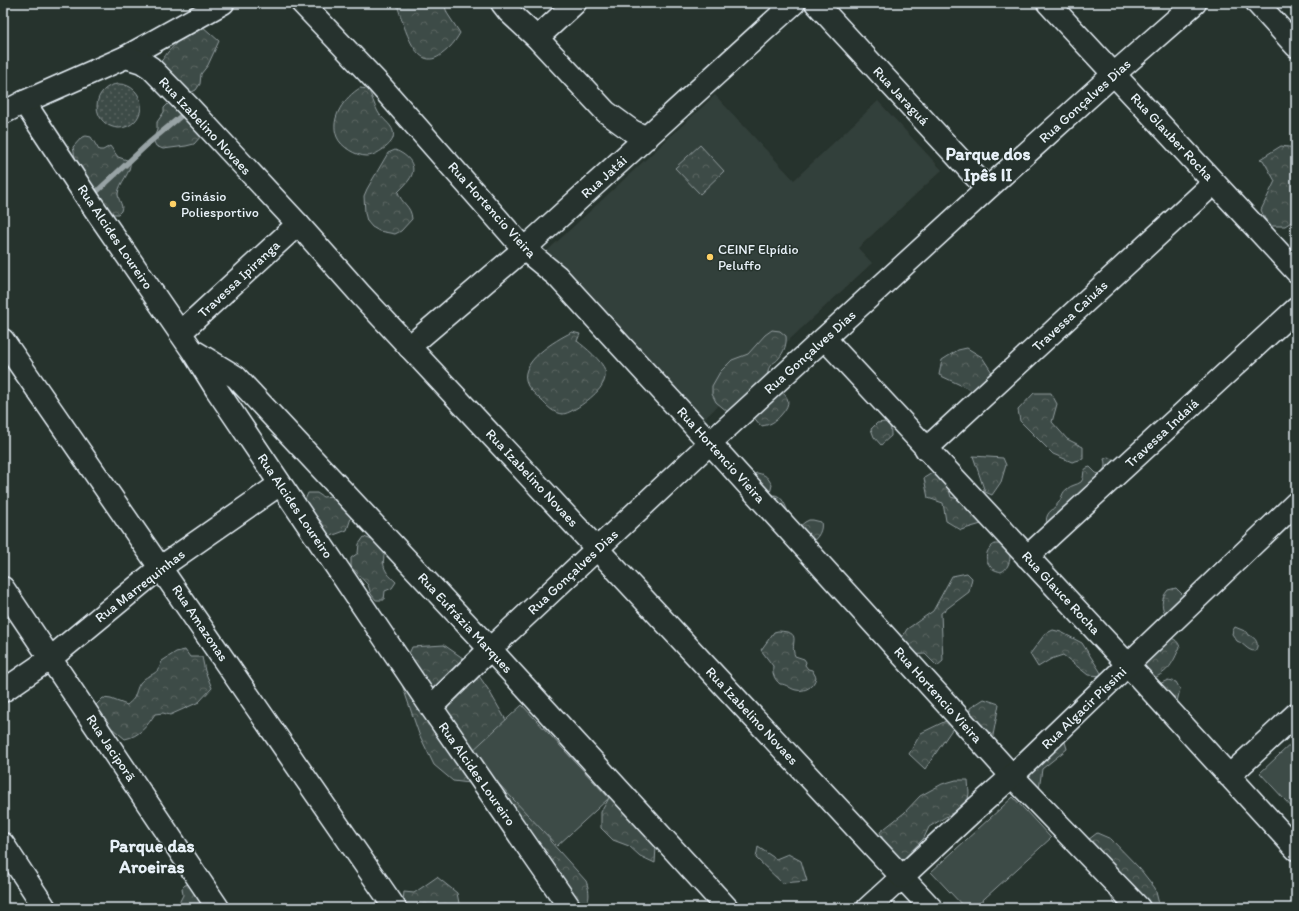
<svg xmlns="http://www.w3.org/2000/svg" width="1299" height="911" font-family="Itim,sans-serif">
  <defs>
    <pattern id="grass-dots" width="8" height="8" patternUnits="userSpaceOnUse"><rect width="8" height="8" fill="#3e4b47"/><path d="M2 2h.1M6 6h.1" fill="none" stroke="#5a6562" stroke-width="1.8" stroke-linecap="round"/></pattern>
    <pattern id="forest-crowns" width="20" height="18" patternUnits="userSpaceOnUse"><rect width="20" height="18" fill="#3e4b47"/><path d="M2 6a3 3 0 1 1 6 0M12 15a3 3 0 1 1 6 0" fill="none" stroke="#5a6562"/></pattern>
  </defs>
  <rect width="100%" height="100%" fill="#26332d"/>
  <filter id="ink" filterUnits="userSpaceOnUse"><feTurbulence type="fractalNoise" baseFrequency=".025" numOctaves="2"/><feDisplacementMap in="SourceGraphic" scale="8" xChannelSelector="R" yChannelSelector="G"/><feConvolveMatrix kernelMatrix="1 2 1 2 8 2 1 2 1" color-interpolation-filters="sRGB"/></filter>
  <g filter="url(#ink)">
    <path fill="#333f3a" d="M715,95l79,85 84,-79 64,69 -84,78 14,15 -168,156 -157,-168z"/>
    <path fill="url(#grass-dots)" stroke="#939ea0" d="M97 106a22 22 0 1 1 44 0a22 22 0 1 1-44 0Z"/>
    <path fill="url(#forest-crowns)" stroke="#939ea0" d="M398,3h46l3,10 13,20c-5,9 -10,15 -18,21 -26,21 -38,-29 -44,-46z
      M202,26l17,15 -11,24 -7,9 -1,10 -4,6 -4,2 -4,-1 -29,-28c4,-3 5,-6 9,-11 3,-4 7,-6 9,-11z
      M360,88l8,1c4,7 6,16 10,23 3,6 13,12 15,19 2,7 -2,12 -7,16 -5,4 -13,9 -19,9 -11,0 -26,-9 -30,-19 -8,-19 8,-40 23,-49z
      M170,102l32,33 -8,9 -8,2 -23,3 -7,-3 -2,-4v-4l3,-8v-8l7,-10v-4z
      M86,136l5,1 8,13h4l7,-4 8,11 12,4c2,12 -11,21 -12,33 0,5 3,8 4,13l-1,4 -3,3h-7l-19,-13 3,-12 -2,-4 -11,-5 -6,-17 -3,-16 9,-10z
      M700,145l24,26 -24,23 -25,-26z
      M1281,146l15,2v71l-11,7h-17l-7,-16 14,-29 -12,-21 -3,-1z
      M395,150c13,5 24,16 14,30 -3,4 -7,8 -11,12 4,13 13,13 14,27l-11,12 -6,3 -16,-3 -7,-4 -5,-6 -2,-8 -1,-17 3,-7 21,-36z
      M772,330l8,1 6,5c1,8 -2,16 -7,22 -4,6 -9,4 -11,13 -6,21 36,19 13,44 -6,7 -11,10 -20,11l-10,-12 -23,-2 -12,-10 -4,-8v-8l8,-14 12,-12 16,-6 17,-19z
      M572,332l8,2 -3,7c8,6 25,20 28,29 1,4 0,11 -3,15 -4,9 -29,28 -39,29 -9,0 -16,-8 -22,-14 -4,-4 -10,-9 -13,-14 -13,-23 28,-46 44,-54z
      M967,348l15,9 13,20v25l-7,2 -19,-15 -30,-14 3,-15 16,-10z
      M1034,393h17l6,11 -5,18 15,17 16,8v12l-11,3 -19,-8 -33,-33 -2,-11z
      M885,422c6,3 6,8 6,14l-10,9 -7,-8 -3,-8 6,-6z
      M973,456l30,2 3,7 -5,17 -9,13 -7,-3z
      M1108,457l8,3 2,4 -71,62c-3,-14 5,-14 12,-24 3,-4 3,-10 8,-13 4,-4 10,-4 14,-7 5,-6 -1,-13 9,-15l6,6 4,1c5,-4 6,-9 4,-15z
      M942,467l9,30 26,7 11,18 -27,8 -15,-9 -3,-18 -15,-5 -4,-20z
      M757,473c10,2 10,4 15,12l-2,8 3,2c9,-1 13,12 16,19l-39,-38z
      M308,493h9l6,4 9,-1 8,1 12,18 -5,15 -16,6c-9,-7 -6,-12 -13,-18 -4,-4 -9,-6 -14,-9l1,-9z
      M809,520h4l8,2c2,8 -3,16 -10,21l-12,-16 6,-5z
      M364,537l8,3 13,11c-4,16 0,21 11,31l-4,6 -7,3 -1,9h-8l-5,-6 -3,-9 -17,-18v-9l7,-5 1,-9z
      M995,544h4c9,5 14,11 9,21 -2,4 -3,5 -7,7 -3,-1 -9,-2 -11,-6 -7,-8 -3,-18 5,-22z
      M967,573l5,5 -3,14 -28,21 2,48 -6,5 -12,-12 -17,1 -8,-14 7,-12 26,-18 19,-35z
      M1176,588l9,9 -18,20c-6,-9 -7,-18 1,-27z
      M1235,627l12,5 2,3c7,3 11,9 6,16 -8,0 -10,-7 -18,-10l-5,-7 1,-4z
      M1053,630l8,2 21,11 21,33 -15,-1 -25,-20 -12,4 -13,8 -8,-13 15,-20z
      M778,631c26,1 11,11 17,25l9,3 2,3 -1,3 3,4 4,1 4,7c-2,10 -11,15 -20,13 -6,-1 -9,-6 -16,-6 -6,-5 -8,-11 -7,-18l-12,-16 13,-18z
      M1165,637c8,1 12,2 15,10 -8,17 -10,24 -28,32l-10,-13 6,-12 8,-1c3,-3 6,-12 9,-16z
      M444,645l26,18 18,26 33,57 26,68 3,27 36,40c4,10 6,27 -9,27l-91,-123 -33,-4 -19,-16 -15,-31 -20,-58 13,-29z
      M185,650l5,7h12l3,14 7,17 -13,14 -29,13 -7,-2 -8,1c-8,12 -15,22 -30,25l-12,-10 -8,1 -12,-18 3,-7 7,-7 8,1 16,6c2,-2 5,-4 7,-7 2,-4 3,-11 6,-15 9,-11 17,-5 22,-22l14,-9z
      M1168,680l8,2 4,7 -3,13 -4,5 -16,-22z
      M984,699l15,5 -8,42 -21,-10v-28z
      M952,718l3,7 -30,44 -16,-15 12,-21z
      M553,727l6,15 97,104 -1,17 -15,-7 -11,-10 -16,-6 -12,-12v-16l8,-14 -66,-70z
      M1058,737l7,5 2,7 -25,20 -3,21 -17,-18z
      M956,780h12l1,13 -1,7 -9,9 -30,18 -5,11 -26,27 -13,-20 -5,-13 24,-19 16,-17 22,-12z
      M1097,833l14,6 29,30 15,19 4,16 4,4h-42l-5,-2 -16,-29 -16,-34z
      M758,847l18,12 12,-5 13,7 6,20 -25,2 -26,-25z
      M437,877l20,16 3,15h-50l-7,-7 1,-9 10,1z
      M189,884l13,15 -1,4 -5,5h-26l8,-3 5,-10 -1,-7 3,-3z"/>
    <path fill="#3e4b47" stroke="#939ea0" d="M522,705l87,93 -52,48 -87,-93z
      M1296,739v73l-36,-39z
      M1013,797l38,41 -77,70h-9l-34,-36z"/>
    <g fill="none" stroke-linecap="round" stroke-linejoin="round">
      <path stroke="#98a3a5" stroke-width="5.5" d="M92,196l59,-55 36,-30"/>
      <defs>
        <path id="minor" d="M302,3l77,81 145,165 33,27 153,167 302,333 127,132
          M502,3l7,9 28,26 69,74 26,19 15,7
          M816,3l171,186
          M1048,3l248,268
          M1257,3l39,43
          M537,38l38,-35
          M126,57l97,-54
          M24,102l64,97 104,151 25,40 214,317 139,201
          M180,333l118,-109
          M825,339l303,326 168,184
          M3,340l392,568
          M409,347l115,-98 270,-246
          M195,352l41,25 254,272 237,259
          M926,449l288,-266
          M1027,557l269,-248
          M3,588l215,320
          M3,691l48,-33 110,-91 119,-83
          M431,707l59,-58 220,-206 277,-254 127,-115 81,-71
          M1229,776l67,-62
          M3,844l42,64
          M868,908l34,-31 29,31"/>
        <path id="tertiary" d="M3,113l21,-11 102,-45 16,5 9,6 39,40 108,116 63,71 541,582 71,-66 39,-35 284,-273"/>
      </defs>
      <use href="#minor" stroke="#e8f1f8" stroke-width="25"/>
      <use href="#tertiary" stroke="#e8f1f8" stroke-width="25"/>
      <use href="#minor" stroke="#26332d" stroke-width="22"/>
      <use href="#tertiary" stroke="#26332d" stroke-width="22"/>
    </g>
  </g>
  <g fill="#ffd166" stroke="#26332d" stroke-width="1.5">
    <circle cx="173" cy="204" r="4"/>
    <circle cx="710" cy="257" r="4"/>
  </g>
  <g text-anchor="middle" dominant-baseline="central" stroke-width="3" stroke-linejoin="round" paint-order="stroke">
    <g font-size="14" fill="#e8f1f8" stroke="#26332d">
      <text transform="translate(901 96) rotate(47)">Rua Jaraguá</text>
      <text transform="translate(1085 101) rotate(-42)">Rua Gonçalves Dias</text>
      <text transform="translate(205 126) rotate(47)">Rua Izabelino Novaes</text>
      <text transform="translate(1172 137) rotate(47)">Rua Glauber Rocha</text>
      <text transform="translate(604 177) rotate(-42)">Rua Jatái</text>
      <text transform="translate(492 210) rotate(48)">Rua Hortencio Vieira</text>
      <text transform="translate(115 237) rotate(56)">Rua Alcides Loureiro</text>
      <text transform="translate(239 279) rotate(-43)">Travessa Ipiranga</text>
      <text transform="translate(1070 316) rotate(-43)">Travessa Caiuás</text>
      <text transform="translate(810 352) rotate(-42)">Rua Gonçalves Dias</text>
      <text transform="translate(1162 433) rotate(-43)">Travessa Indaiá</text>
      <text transform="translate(721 455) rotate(48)">Rua Hortencio Vieira</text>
      <text transform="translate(532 478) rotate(47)">Rua Izabelino Novaes</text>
      <text transform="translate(295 506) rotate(56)">Rua Alcides Loureiro</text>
      <text transform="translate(573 572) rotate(-43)">Rua Gonçalves Dias</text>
      <text transform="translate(140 586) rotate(-38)">Rua Marrequinhas</text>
      <text transform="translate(1061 593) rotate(47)">Rua Glauce Rocha</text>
      <text transform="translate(200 623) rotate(56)">Rua Amazonas</text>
      <text transform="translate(465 623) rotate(47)">Rua Eufrázia Marques</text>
      <text transform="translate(938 695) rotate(48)">Rua Hortencio Vieira</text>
      <text transform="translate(1084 708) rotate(-44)">Rua Algacir Pissini</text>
      <text transform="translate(752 716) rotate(47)">Rua Izabelino Novaes</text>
      <text transform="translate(111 748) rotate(56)">Rua Jaciporã</text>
      <text transform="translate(477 774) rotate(55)">Rua Alcides Loureiro</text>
    </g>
    <g font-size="14" fill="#e8f1f8" stroke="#26332d" text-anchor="start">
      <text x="181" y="196">Ginásio<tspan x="181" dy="16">Poliesportivo</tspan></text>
      <text x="718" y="249">CEINF Elpídio<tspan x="718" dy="16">Peluffo</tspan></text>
    </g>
    <g font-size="18" font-weight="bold" fill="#e8f1f8" stroke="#26332d">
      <text x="988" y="154">Parque dos<tspan x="988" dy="21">Ipês II</tspan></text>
      <text x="152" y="846">Parque das<tspan x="152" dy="21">Aroeiras</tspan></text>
    </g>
  </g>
  <rect width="1299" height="911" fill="none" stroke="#26332d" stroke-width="16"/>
  <rect x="8" y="8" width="1283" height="895" fill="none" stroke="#e8f1f8" stroke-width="1.5" filter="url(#ink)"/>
</svg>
